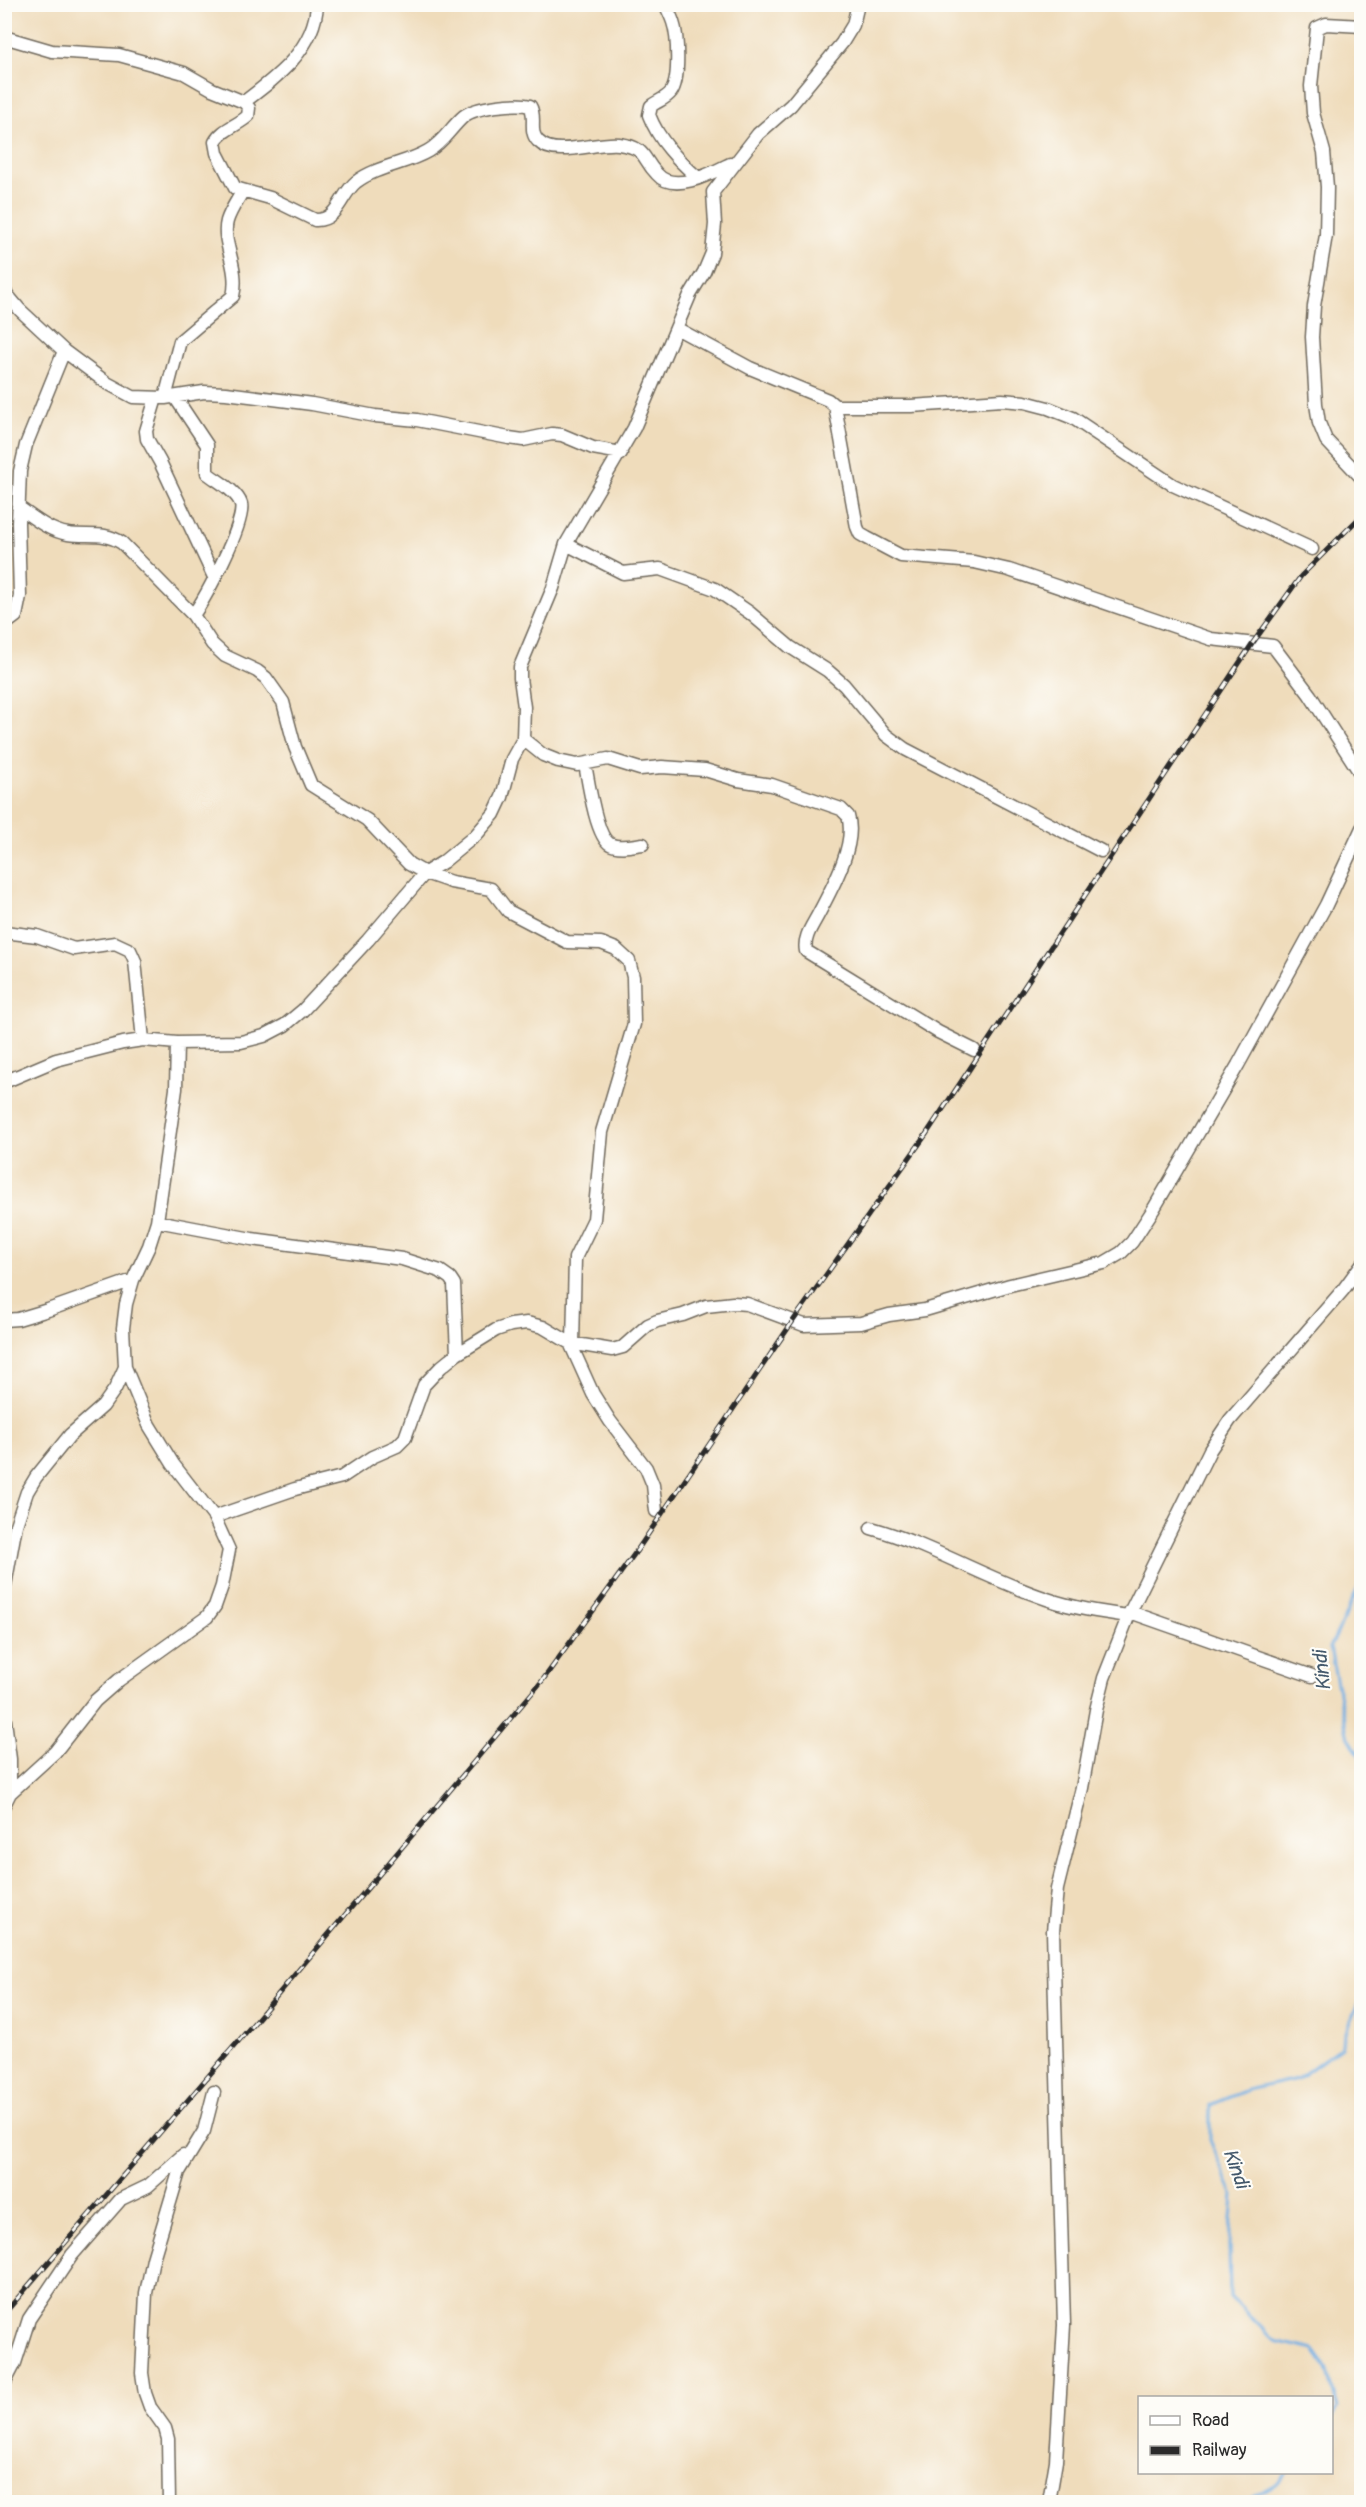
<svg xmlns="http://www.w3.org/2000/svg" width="1366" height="2507" font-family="Pangolin,sans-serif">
  <rect width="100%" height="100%" fill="#fdfcf7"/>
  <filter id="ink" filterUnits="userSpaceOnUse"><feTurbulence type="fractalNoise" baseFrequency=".0167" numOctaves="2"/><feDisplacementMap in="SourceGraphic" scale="12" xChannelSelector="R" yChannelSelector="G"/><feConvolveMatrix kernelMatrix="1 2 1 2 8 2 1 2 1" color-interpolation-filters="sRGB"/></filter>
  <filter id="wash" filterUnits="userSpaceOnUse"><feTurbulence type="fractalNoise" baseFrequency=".008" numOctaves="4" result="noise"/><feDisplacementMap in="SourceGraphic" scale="24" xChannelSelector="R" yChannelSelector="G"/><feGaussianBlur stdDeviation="1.35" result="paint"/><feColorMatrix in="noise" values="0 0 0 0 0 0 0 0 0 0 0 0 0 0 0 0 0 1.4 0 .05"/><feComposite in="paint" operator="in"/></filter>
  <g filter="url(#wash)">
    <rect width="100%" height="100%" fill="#efdcbb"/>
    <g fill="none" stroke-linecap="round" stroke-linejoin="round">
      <path stroke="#70ade2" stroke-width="3" d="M1362,1580l-32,68 17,86 15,26
        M1332,2420l6,-11 -11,-41 -13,-18 -39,-9 -45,-44 -1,-53 4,-50 -23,-54v-35l37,-15 50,-11 44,-32 9,-27 12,-23
        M1244,2502l35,-20 8,-10"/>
    </g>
  </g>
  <g filter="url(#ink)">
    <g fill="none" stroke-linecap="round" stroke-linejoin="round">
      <defs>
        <path id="street" d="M665,4c3,6 6,12 8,18 5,14 7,58 -2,70 -5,7 -14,9 -20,14l-2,9c10,26 29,45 49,63
          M1362,26l-36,-2 -9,4 -6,58 2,27 11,39 3,35 -1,48 -12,71 -2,31 4,67 3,19 7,17 36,38
          M4,37l48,14 67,4 65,18 28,16 32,13 5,6 -1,8c-11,10 -26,13 -33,26l2,11 18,35 35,10 45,22c23,1 26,-26 41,-38 21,-16 50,-18 72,-31 16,-9 23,-24 36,-35 11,-9 53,-14 66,-10 7,11 -2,25 8,35 17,18 59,0 81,3 29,4 22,14 38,30 17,20 55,-1 73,-10
          M244,102c33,-25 71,-53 73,-98
          M4,291l16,19 44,41 43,32 26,14 32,1 39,-6 22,1 86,11 63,12 42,4 92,18 14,2 29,-6 10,1 31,13 28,5
          M676,328l74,40 78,32 7,6 22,121 3,7 7,4 34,18 73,6 35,8 202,69 62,7 37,49 52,81
          M175,397l32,48v28c10,8 30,18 34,31 5,18 -36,95 -48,111
          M156,398l-10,33 1,8 13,23 54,115
          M165,398l15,-57 53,-45c7,-29 -12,-53 -6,-75 3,-10 10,-20 15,-29
          M835,406h76l91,-6 23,2 23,6 25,10 100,67 139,64
          M18,507c16,11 31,24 50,27 20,3 36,-3 54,9l71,72 19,29 13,12 32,15 9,7 17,24 12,45 16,38 56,35 42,44 16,9 26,9 40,7 17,22 59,31 34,1 15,6 13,12 4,16 1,47 -32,108 -8,87 -19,39 -2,86
          M566,544l57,29 37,-4 55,20 35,24 40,34 38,24 16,14 42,50 19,14 196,102
          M4,625l12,-9 4,-20 -2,-73 2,-52 6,-26 38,-94
          M523,739l20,16 15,6 19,4 31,-6 32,10 22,-2 43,3 33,10 34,5 69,24 7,7c9,28 -16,72 -29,97 -6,12 -16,24 -13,38l132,81 36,18
          M585,764c3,16 11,73 25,80 9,5 24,1 33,0
          M4,932l33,4 37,13 41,-6 15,7 5,11 8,79
          M4,1082l52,-22 67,-17 20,-3 34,3 64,-1 23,-6 21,-11 18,-15 65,-70 57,-67 18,-11 33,-27 18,-21 8,-17 10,-38 11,-20 1,-32 -4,-29v-11l33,-79 13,-44 68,-116 56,-133 14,-23 8,-19 3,-29 -2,-32 45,-58 33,-29 51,-62 11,-18 5,-21
          M157,1221l95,18 150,20 38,12 10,7 4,6 3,70
          M4,1320l14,-1 30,-9 85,-30
          M570,1343l42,7 11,-3 25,-22 9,-4 26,-6 23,-9 27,-3 14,1 57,21 57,-2 28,-8 36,-5 85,-25 94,-22 17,-10 11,-11 21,-32 85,-145 88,-160 36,-77
          M214,1517l81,-28 47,-12 30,-20 25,-11 8,-8 19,-53 17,-18 16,-13 39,-24 15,-5 16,-2 16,4 27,16 23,51 17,27 36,47 7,17 3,26
          M871,1528c61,17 115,51 176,71 26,9 53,13 81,17
          M4,1591l12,-66 11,-33 9,-15 34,-42 33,-29 12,-17 10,-22 -2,-39 3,-24 7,-24 16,-34 8,-25 19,-132 1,-46
          M1130,1612l182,64
          M4,1713l6,46v34
          M4,1805l6,-12 45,-41 40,-51 24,-21 88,-63 8,-11 7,-20 7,-36 -15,-33 -41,-53 -24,-39 -24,-58
          M4,2384l11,-21 14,-44 43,-64 49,-56 27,-13 35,-31
          M169,2502l-1,-63 -3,-11 -15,-21 -5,-14 -3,-20 4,-80 7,-34 26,-87 25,-41 10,-39
          M1049,2502l7,-41 8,-136 -11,-394 4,-42 25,-101 14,-78 8,-32 26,-66 80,-162 20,-30 113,-130 19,-26"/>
      </defs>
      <use href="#street" stroke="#70695d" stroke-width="15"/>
      <use href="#street" stroke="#fff" stroke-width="12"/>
      <defs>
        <path id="rail" d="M4,2314l250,-291 288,-342 96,-132 155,-228 132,-185 327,-492 49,-68 61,-61"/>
      </defs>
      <use href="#rail" stroke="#2b2b2b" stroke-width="5"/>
      <use href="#rail" stroke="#fdfcf7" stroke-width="3" stroke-dasharray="9" stroke-linecap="butt"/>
    </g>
  </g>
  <g text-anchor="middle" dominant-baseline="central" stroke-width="4.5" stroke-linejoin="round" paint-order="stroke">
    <g font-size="20" font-style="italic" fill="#43586b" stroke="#fdfcf7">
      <text transform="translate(1322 1671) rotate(-96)">Kindi</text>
      <text transform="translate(1236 2168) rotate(70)">Kindi</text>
    </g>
  </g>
  <rect width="1366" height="2507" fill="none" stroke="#fdfcf7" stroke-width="24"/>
  <rect x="1138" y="2396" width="195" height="78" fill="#fdfcf7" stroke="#a9a8a5" stroke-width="1.5"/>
  <rect x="1150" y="2416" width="30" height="9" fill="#ffffff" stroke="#a9a8a5" stroke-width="1.5"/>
  <text x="1192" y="2426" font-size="18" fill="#2b2b2b">Road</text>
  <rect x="1150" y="2446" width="30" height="9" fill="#2b2b2b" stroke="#a9a8a5" stroke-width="1.5"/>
  <text x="1192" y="2456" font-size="18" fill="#2b2b2b">Railway</text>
</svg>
